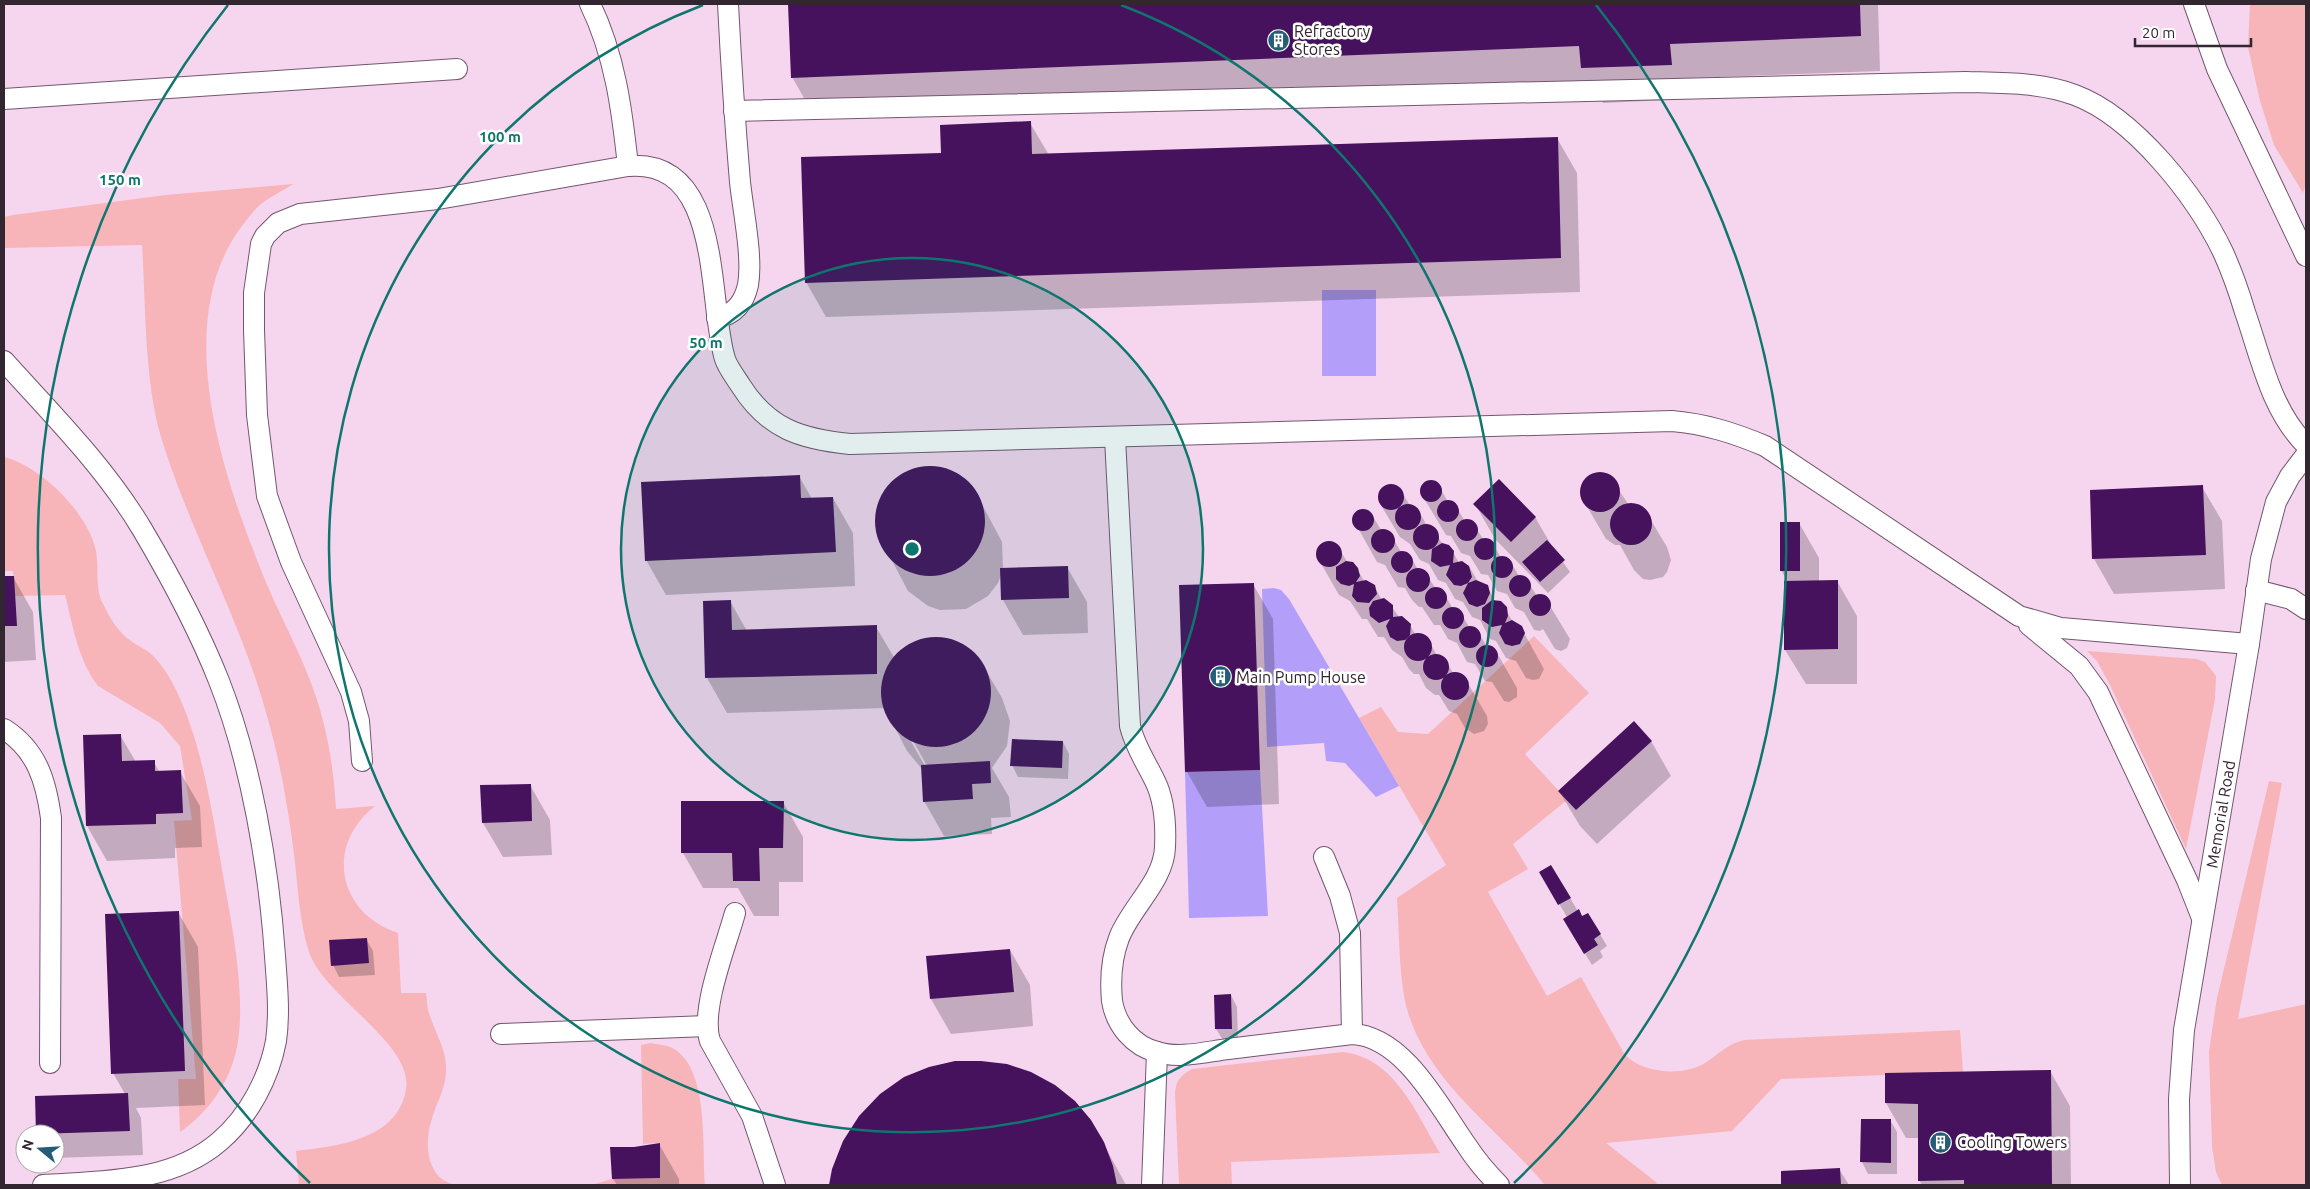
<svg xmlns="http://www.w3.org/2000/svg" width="2310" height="1189" font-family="Ubuntu,sans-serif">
  <rect width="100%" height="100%" fill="#f6d5ef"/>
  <path fill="#f7b5ba" d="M2250,4h56v180l-3,9 -29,-48 -14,-44 -12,-54z
    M293,184c-10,7 -22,12 -32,20 -8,7 -15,17 -22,26 -66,94 -18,239 20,335 17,45 42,86 57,132 12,35 18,75 20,112l39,-3c-50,39 -38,107 23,127l3,60h25c1,7 1,16 4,23 5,16 16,33 16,51 1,21 -10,35 -15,55 -7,23 -4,58 25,63h-157l-3,-34c41,-5 102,-11 110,-62 7,-46 -82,-92 -97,-137 -10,-31 -11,-66 -15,-98 -6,-47 -14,-93 -27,-138 -26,-96 -77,-184 -106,-279 -17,-59 -15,-130 -19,-192l-138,3v-31l9,-2 153,-20z
    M4,457c36,9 81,53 91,90 5,18 -1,40 8,57 7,14 15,28 28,37 8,6 19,10 25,18 8,9 16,22 21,33 26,54 37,130 47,189 9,50 25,129 10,178 -9,30 -29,56 -54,73l-2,-53h18l-22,-258 18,-1 -12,-74 -20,-23 -62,-37c-20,-26 -25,-60 -33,-91l-50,1 -2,-25h-9z
    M1534,636l55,57 -64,61 42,46 -54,44 15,25 -40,23 59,104 34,-19 44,78c18,18 57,22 80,8 14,-9 22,-19 39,-23l216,-10 3,42 -182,7 -49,52 -126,12 50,39 1,3h-112c-49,-59 -126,-108 -141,-189 -5,-31 -5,-66 -7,-98l49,-33 -87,-147 22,-11 17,25 30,2z
    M2087,651l110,8 8,3 11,14 -1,23 -29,150 -75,-162 -14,-26z
    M2269,781l13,2 -44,236 68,-15v181h-84l-6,-13 -4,-25 -3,-96 8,-53z
    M651,1043c8,2 19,2 26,8 32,24 25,98 28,134h-114l21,-6 48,-1v-35l-17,1 -2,-99z
    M1343,1052c52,6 73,61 97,101l-209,9 1,23h-53l-4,-92c1,-13 6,-18 17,-24z"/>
  <path fill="#b39ffa" d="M1322,290h54v86h-54z
    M1274,588l7,2 8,9 110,187 -23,11 -31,-34 -19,-2 -2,-18 -57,4 -5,-158z
    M1260,770l8,146 -79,2 -4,-146z"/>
  <path fill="#0003" fill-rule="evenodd" d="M789,4h1089l2,67 -190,7 1,21 -88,4 -13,-22 -778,31 -20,-35z
    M1030,123l19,32 508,-17 20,35 3,119 -754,25 -20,-35 136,-128z
    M933,467l24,8 18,16 27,51 1,27 64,-2 20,35 1,31 -65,2 -20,-35 -1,-28 -4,11 -10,13 -22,13 -26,1 -12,-4 -20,-15 -31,-59 -1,-13 7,-24 17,-19 12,-5z
    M1597,473l12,3 20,29h6l11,7 21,35 4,13 -4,12 -4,5 -13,3 -7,-1 -9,-9 -14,-25h-5l-9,-6 -24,-41 -1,-6 5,-13z
    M799,476l13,23 21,-1 20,35 2,53 -189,9 -20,-35z
    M1429,482l9,2 10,18 7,2 9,16 9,3 10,16 9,3 9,16 8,1 10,17h5l13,20h7l26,43 -3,9 -6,3 -6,-2 -12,-20 -3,2 -6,-1 -10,-18 -9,-4 -8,-14 -10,-3 -9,-16 -7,-1 -11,-18 -9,-3 -10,-17 -5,-1 -24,-40v-9z
    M1393,485l9,7 8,14 10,7 7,13 5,1 11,18 10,7 6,11 10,3 9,16 9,4 8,16 12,10 6,10 6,2 25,45 -5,10 -6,1 -7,-2 -10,-17 -10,-3 -10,-17 -6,-2 -10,-19 -8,-3 -9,-15 -8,-3 -9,-16 -8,-3 -9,-16 -9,-4 -10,-16 -10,-7 -21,-35 1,-11 6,-5z
    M2202,487l20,34 3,68 -111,5 -20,-35 -3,-68z
    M1475,504l60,13 18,31 17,24 -22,21 -53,-54z
    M1362,510l9,3 10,17 8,1 12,21h5l5,5 7,13 10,7 8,12 9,6 8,14 7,2 9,16 8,3 10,17 3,-1 7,7 20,35v9l-8,5 -5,-1 -12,-19 -7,-1 -10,-17 -8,-2 -10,-19 -9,-4 -8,-14h-6l-12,-18h-3l-7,-7 -7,-12 -7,-1 -13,-22 -8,-3 -23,-41 3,-9z
    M1799,523l20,35v24l18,-1 20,35v68h-51l-21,-34 3,-68 -7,-12z
    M1328,543l8,1 12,19 7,2 9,16 10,5 8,14h5l12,17 9,4 8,15 5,-1 6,3 11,19h4l5,5 7,13 3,-1 9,6 21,36 1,8 -4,7 -10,3 -9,-6 -8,-14 -8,-3 -10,-16h-4l-9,-7 -7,-14h-5l-5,-5 -7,-12 -10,-7 -8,-13h-6l-11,-18h-5l-12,-18 -11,-6 -20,-35v-12z
    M4,577h9l20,35 3,48 -32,2z
    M1253,584l20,35 6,185 -72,3 -20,-35 -6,-186z
    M730,601l17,30 129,-4 19,32 11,-12 25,-8 24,3 15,8 11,12 21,36 8,23 -3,25 -15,22 17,29 2,20 -20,1 1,16 -48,2 -20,-35 -2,-32 -15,-18 -22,-43 -158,5 -20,-35 -2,-76zM911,737l16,29h-2l-16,-28z
    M120,735l16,27h18l6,11 20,-1 20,34 2,41 -27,1v10l-68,3 -20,-35 -3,-89z
    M1651,741l20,35 -74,68 -17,-18 -21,-35z
    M1063,742l6,12 -1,25 -50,-2 -6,-12z
    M530,785l20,35 2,35 -49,2 -20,-34z
    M783,802l20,35v45h-24v34h-25l-16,-28h-35l-20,-35z
    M1541,873l29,25 12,20 6,-4 19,32 -7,5 3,6 -11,8 -28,-46 3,-2z
    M178,912l20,35 7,158 -69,3 5,10 2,37 -88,3v-24h-18l88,-40 -12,-21z
    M366,939l7,12 2,24 -36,2 -6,-12z
    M1010,950l20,35 3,41 -82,8 -20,-35 -4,-42z
    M1231,995l6,12 1,33h-15l-7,-11z
    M2050,1071l20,35 1,79h-149l-3,-5v-42h-13l-20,-35z
    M1862,1120h28l7,12v42h-29l-6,-12z
    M1103,1143l23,42h-295l2,-15z
    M659,1144l20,35v6h-62l-4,-6 21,-31z
    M1839,1169l10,16h-66l-1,-13z"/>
  <path fill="#46115d" d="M788,4h1072l1,32 -191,8 2,21 -91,3 -2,-22 -788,32z
    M1031,121l1,33 526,-17 3,121 -756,25 -4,-126 140,-4 -1,-28z
    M875 521a55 55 0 1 1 110 0a55 55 0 1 1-110 0Z
    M1580 492a20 20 0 1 1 40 0a20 20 0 1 1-40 0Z
    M800,475l1,23 32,-1 3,55 -191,9 -4,-79z
    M1499,479l37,38 -25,25 -38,-38z
    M1420 491a11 11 0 1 1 22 0a11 11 0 1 1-22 0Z
    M1378 497a13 13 0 1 1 26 0a13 13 0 1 1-26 0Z
    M2203,485l3,70 -114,4 -2,-69z
    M1437 511a11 11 0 1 1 22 0a11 11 0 1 1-22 0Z
    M1610 524a21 21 0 1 1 42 0a21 21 0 1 1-42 0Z
    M1395 517a13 13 0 1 1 26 0a13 13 0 1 1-26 0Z
    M1352 520a11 11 0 1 1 22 0a11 11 0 1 1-22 0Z
    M1456 530a11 11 0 1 1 22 0a11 11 0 1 1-22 0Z
    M1780,522h20v49h-20z
    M1413 537a13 13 0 1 1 26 0a13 13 0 1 1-26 0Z
    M1371 541a12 12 0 1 1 24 0a12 12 0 1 1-24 0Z
    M1474 549a11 11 0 1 1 22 0a11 11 0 1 1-22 0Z
    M1547,540l18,20 -25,22 -18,-20z
    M1316 554a13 13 0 1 1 26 0a13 13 0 1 1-26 0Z
    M1442,543l7,2 5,6 -1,12 9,-2 7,5 3,11 -4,6 8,-3 12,5 2,8 -5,11 -8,3 -8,-3 -6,-11 5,-10 -7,3 -7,-1 -8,-10 4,-10 -10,2 -9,-6 1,-12z
    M1391 562a11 11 0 1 1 22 0a11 11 0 1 1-22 0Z
    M1491 567a11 11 0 1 1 22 0a11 11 0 1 1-22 0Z
    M1346,561l7,1 5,6 2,8 -4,6 10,-2 9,5 2,9 -8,9 -12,-1 -5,-6 2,-12 -5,2 -8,-2 -5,-5v-12z
    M1068,566l1,32 -68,2 -1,-32z
    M1406 580a12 12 0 1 1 24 0a12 12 0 1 1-24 0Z
    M1509 586a11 11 0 1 1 22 0a11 11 0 1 1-22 0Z
    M4,576h10l3,50h-13z
    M1838,580v69l-54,1v-69z
    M1254,583l6,187 -75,2 -6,-187z
    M1425 598a11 11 0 1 1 22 0a11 11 0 1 1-22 0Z
    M1529 605a11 11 0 1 1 22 0a11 11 0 1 1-22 0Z
    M1384,598l9,7v12l9,-1 9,8 -1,11 -5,5 -8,1 -7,-4 -4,-11 4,-7 -11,4 -9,-7 -1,-8 4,-7z
    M731,600l1,30 145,-5v49l-172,4 -2,-77z
    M1492,600l9,1 6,6 1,9 -3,7 7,-3 10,6 3,7 -5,11 -8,2 -7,-2 -6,-11 3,-8 -10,2 -10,-7v-12z
    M1442 618a11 11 0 1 1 22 0a11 11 0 1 1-22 0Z
    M1459 637a11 11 0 1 1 22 0a11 11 0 1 1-22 0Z
    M1404 647a14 14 0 1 1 28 0a14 14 0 1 1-28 0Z
    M881 692a55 55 0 1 1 110 0a55 55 0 1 1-110 0Z
    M1476 656a11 11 0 1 1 22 0a11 11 0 1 1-22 0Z
    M1423 667a13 13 0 1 1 26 0a13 13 0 1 1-26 0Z
    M1441 686a14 14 0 1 1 28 0a14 14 0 1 1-28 0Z
    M1634,721l18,20 -76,69 -18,-19z
    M121,734l1,27 33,-1v11l26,-1 2,43 -27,1v10l-70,2 -3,-91z
    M1012,739l51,2 -1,27 -52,-2z
    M990,761l1,22 -19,1 1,15 -50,3 -2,-37z
    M531,784l1,37 -50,2 -2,-38z
    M681,801h103l-1,47h-24l1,33h-27l-1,-28h-51z
    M1551,865l20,33 -13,7 -19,-33z
    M1579,909l3,7 6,-3 13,21 -7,5 4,6 -14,9 -21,-35z
    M179,911l6,160 -74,3 -6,-160z
    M367,938l2,25 -38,3 -2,-26z
    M1010,949l4,43 -84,7 -4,-43z
    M1231,994l1,35h-17l-1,-34z
    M955,1061h26l26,3 24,8 24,13 20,16 16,19 13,22 9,24 4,19h-288l3,-16 11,-28 16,-25 21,-22 24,-17 25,-10z
    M2051,1070l1,115h-88v-5l-46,1v-77l-33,-1v-30z
    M128,1093l2,38 -94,3 -1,-38z
    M1861,1119h30v44l-31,-1z
    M660,1143v35l-48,1 -2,-32h24z
    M1840,1168l1,17h-60v-14z"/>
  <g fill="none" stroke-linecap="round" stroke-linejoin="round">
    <defs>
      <g id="service">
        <path d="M590,4c25,51 32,106 38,162 96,-8 79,135 97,193 3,9 11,19 16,27 27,43 60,53 109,58l822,-23c34,3 62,12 93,25l254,170 42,12 188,16"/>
        <path d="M2194,4l23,65 89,187"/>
        <path d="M4,99l453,-30"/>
        <path d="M734,111l1232,-29c35,1 75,0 109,13 59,22 121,101 148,157 9,20 16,40 22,60 16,46 26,98 61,133"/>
        <path d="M717,318c18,-4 27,-15 31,-33 5,-28 -5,-74 -8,-103 -5,-59 -9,-119 -12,-178"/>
        <path d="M4,361c48,53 101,106 138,168 29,49 56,99 77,152 32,81 50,187 56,275 2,28 5,57 1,85 -7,37 -27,75 -56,100 -48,42 -117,40 -177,44"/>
        <path d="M1115,438l15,288c5,21 16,36 25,55 10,20 11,44 10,66 -1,34 -34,60 -46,91 -8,21 -9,41 -7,63 4,24 21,45 45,51 22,7 48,0 71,-3 41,-5 83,-10 124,-15 52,2 88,74 115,112 9,14 20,27 32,39"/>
        <path d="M2256,590l35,9 15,10"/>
        <path d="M2029,625l50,41 19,26 89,188 15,38"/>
        <path d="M4,729c33,21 42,52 47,89l-1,245"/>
        <path d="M362,761l-3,-40 -8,-29 -60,-130 -24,-66 -10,-81 -3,-85v-37l7,-49 4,-8 13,-13 22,-9 138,-15 190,-33"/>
        <path d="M1324,857l16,39 10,37 2,101"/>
        <path d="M735,913c-9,33 -35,96 -25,128l42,75 23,69"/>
        <path d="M501,1034l206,-8"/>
        <path d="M1152,1185l5,-133"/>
        <path id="s1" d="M2180,1185l-1,-86 5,-69 65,-386 12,-85 15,-57 14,-26 16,-21"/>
      </g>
    </defs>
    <use href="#service" stroke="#73576e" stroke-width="22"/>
    <use href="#service" stroke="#fff" stroke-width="20"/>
  </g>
  <circle cx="912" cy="549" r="291" fill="#0f766e" fill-opacity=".12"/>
  <g fill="none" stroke="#0f766e" stroke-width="2.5">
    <circle cx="912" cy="549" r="291"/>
    <path d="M1121 5A583 583 0 1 1 703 5"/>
    <path d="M310 1183A874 874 0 0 1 228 5M1596 5A874 874 0 0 1 1514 1183"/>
  </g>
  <defs>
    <symbol id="building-disc" viewBox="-11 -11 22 22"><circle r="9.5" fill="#255c77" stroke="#fff"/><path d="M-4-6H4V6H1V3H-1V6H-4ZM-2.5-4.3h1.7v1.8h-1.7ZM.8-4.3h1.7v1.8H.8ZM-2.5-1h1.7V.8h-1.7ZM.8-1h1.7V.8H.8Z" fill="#fff"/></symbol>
  </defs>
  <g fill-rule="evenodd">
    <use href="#building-disc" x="1266" y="28" width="25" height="25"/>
    <use href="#building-disc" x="1208" y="664" width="25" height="25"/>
    <use href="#building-disc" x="1928" y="1130" width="25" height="25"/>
  </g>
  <g text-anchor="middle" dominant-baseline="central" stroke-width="5" stroke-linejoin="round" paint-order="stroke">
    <g font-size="16" fill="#322630" stroke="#fff" text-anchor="start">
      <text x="1294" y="31">Refractory<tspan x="1294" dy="18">Stores</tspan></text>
      <text x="1236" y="677">Main Pump House</text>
      <text x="1957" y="1142">Cooling Towers</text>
    </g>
    <g font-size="16" fill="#322630" stroke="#fff">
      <text stroke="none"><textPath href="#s1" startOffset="374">Memorial Road</textPath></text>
    </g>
  </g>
  <circle cx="912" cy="549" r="8" fill="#0f766e" stroke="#fff" stroke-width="2.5"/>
  <g font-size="15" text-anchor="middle" font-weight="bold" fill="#0f766e" stroke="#fff" stroke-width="5" stroke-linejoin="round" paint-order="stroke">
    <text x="500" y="142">100 m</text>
    <text x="120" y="185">150 m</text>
    <text x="706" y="348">50 m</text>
  </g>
  <rect width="2310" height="1189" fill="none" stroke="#322630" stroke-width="10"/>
  <g transform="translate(40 1149) rotate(288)"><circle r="24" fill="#ffffff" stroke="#ada8ac"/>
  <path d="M0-4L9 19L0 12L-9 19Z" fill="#255c77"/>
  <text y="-8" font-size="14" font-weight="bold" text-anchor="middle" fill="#322630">N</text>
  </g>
  <path d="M2135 38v8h116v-8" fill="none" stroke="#322630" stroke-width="2.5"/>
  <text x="2142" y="38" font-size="15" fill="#322630" stroke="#ffffff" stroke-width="4" paint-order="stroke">20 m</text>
</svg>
